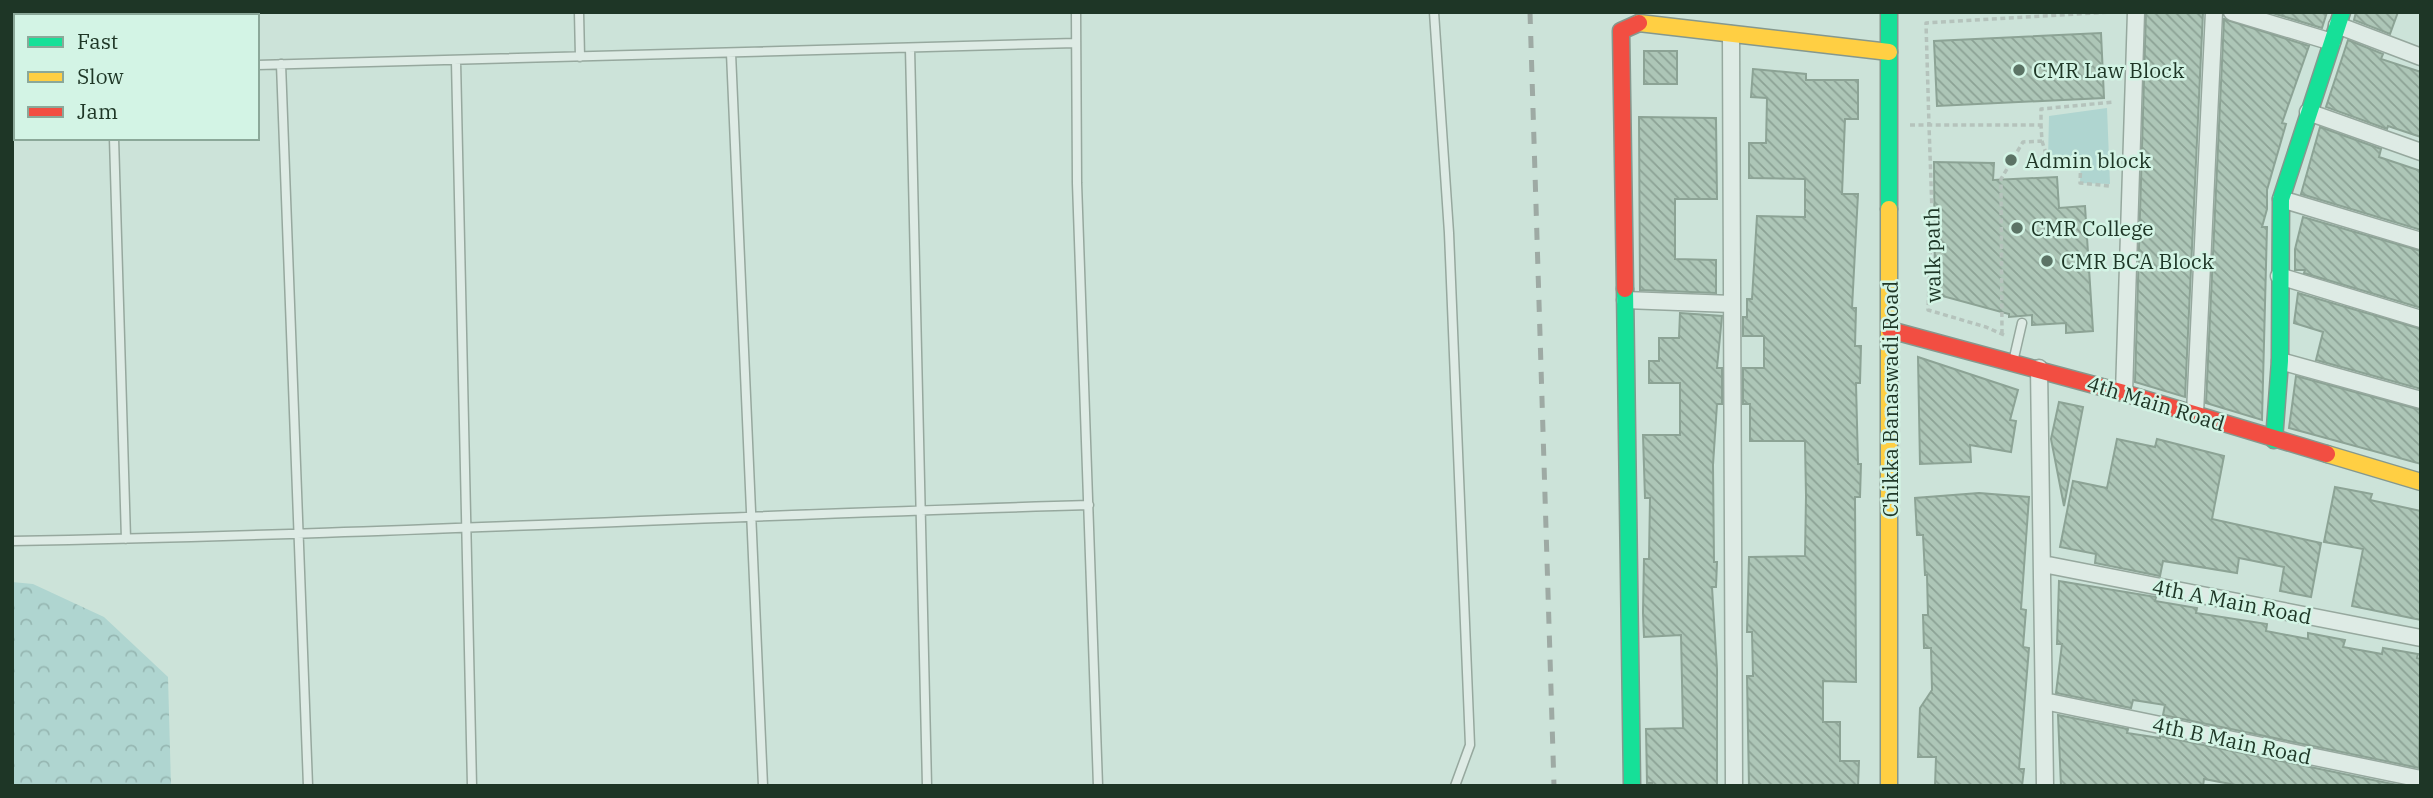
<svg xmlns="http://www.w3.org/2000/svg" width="2433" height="798" font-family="'IBM Plex Serif',serif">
  <defs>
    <pattern id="forest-crowns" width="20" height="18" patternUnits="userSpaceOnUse" patternTransform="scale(1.75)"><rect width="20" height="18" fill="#afd5d0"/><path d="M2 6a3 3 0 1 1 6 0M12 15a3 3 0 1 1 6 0" fill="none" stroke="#96b7b2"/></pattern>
    <pattern id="building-back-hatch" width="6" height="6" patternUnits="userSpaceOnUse" patternTransform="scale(1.75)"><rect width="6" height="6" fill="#adc6b7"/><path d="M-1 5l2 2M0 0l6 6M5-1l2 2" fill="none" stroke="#8ca295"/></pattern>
  </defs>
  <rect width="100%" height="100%" fill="#cce3d9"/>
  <path fill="#afd5d0" d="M2107,108l3,76 -30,-1 1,-24 -33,1 1,-44z"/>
  <path fill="url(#forest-crowns)" d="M12,582l21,2 71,33 64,60 3,109h-159z"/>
  <path fill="url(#building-back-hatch)" stroke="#8ca395" stroke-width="2" d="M2146,12h57l-18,385 -50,-15z
    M2269,12h58l-5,16z
    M2356,12h42l-8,22 -36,-14z
    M2224,19l85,27 -27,77 4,1 -19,66v19l-5,18h5l-5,193 -56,-17z
    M2101,33l3,65 -167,8 -3,-65z
    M2348,40l35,14 -2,5 40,13v65l-33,-11 -1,3 -61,-22z
    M1644,51h33v33h-33z
    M1753,69l53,5v6h52v39h-13l-3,75h16l-6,114h4l-1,38h6l-1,37h-4l2,81h3l-1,33h-5l1,185 -33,-1v41h17v39h19l-1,25h-109l-2,-110h6l-1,-44h-5l2,-75 56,-1 1,-60 -1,-55h-55v-37h-7v-36h21v-32h-21v-19h4v-18h5l5,-83 48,1v-38l-56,-1v-35h17l1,-45 -16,-1z
    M1639,117l77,1 1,81h-42v60l41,1v33l-76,-3z
    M2320,127l61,22 -2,8 42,14v59l-120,-36z
    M1934,162l60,1 -1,17 64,-3 2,31 26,-2 8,125 -27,2v-10l-34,2v-10l-23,2v-3l-74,-20z
    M2303,217l118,34v57l-117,-35 1,-3h-10v-21z
    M2298,293l123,36v60l-105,-29 7,-28 -29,-9z
    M1680,313l42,3 -5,52h5v36h-5l-4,61 1,97h3l-1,25h-4l5,82v117h-65v-3h-5l-1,-54 37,-1 -2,-93 -37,2 -1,-24 1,-54h5l1,-61h-5l-2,-63h37v-52h-31v-22h10v-23h20z
    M1918,357l100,33 -8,30 6,1 -5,31 -41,-7 1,17 -51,2z
    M2296,376l125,34v54l-132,-36z
    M2059,402l24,5 -19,99 -13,-67z
    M2117,439l38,8 2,-8 67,17 -12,63 109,24 -10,54 -31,-6 4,-24 -45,-9 -2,15 -74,-12 -3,15 -65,-13 1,-9 -36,-7 13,-66 34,7z
    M2335,487l37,7 -2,6 51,11v109l-69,-14 11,-57 -39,-7z
    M1979,493l50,4 -8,112 5,1 -3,37 6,1 -10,121h5l-2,17h-87l1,-29h-18l2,-49 12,-18 -1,-42h-7l-1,-33h5l-1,-40h-2l-2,-40h-6l-2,-37z
    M2059,581l97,16 -1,4 42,7 -1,5 71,11 -1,7 42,8v-6l37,7 -2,7 39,7 1,-6 35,6 -1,4 4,1 -2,109 -256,-53 2,-10 -32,-5 -2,8 -75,-15 6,-49h-5z
    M2058,715l70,14 -1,4 33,5v-2l242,50h-161l-37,-7 -1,7h-142z"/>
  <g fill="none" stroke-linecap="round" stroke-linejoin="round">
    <defs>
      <path id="lane" d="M204,12v4
        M579,12l1,45
        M1076,12l1,171 21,603
        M1434,12l15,221 21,512 -15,41
        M910,48l17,738
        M731,53l32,733
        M456,61l16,725
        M281,64l27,722
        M257,65l819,-22
        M12,70h4
        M114,138l12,401
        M2013,362l9,-39
        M12,541c359,-6 718,-26 1077,-36"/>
      <path id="street" d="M2232,12l100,30
        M2337,25l84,32
        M1731,34l3,752
        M2308,112l113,40
        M2281,199l140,42
        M2279,276l142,43
        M1625,300l107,4
        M2280,361l141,39
        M2039,368l6,418
        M2124,393l12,-381
        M2195,413l19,-401
        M2043,564l378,74
        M2044,701l377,78"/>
      <path id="fast" d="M1889,12v197
        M1625,289l7,497
        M2274,440l6,-79 1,-162 61,-187"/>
      <path id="slow" d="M1639,23l250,29
        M1889,209v577
        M2327,454l94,28"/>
      <path id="jam" d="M1625,289l-4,-258 18,-8
        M1890,330l234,63 203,61"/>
    </defs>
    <use href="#lane" stroke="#96a89e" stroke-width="11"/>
    <use href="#street" stroke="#96a89e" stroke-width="19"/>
    <use href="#fast" stroke="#85988e" stroke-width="19"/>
    <use href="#slow" stroke="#85988e" stroke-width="19"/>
    <use href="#jam" stroke="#85988e" stroke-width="19"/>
    <path stroke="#b5c3bc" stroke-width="3.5" stroke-dasharray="5 3.5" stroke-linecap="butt" d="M1910,125h19l-3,-102 184,-11
      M2042,141l6,19 33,-2 -1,25 30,3
      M2002,334l-1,-155 22,-37 19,-1 -1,-16
      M2004,335l-18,-8 -58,-17 4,-99 -3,-86h112v-16l73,-7"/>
    <use href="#lane" stroke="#deebe5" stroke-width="8"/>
    <use href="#street" stroke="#deebe5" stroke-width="16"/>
    <use href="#fast" stroke="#16e098" stroke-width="16"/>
    <use href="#slow" stroke="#ffcf43" stroke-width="16"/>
    <use href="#jam" stroke="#f24e42" stroke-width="16"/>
    <path stroke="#9eaaa4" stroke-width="5" stroke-dasharray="12 12" stroke-linecap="butt" d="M1530,12l24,774"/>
  </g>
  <g fill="#5b7365" stroke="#d3f4e5" stroke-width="2.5">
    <circle cx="2019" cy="70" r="7"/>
    <circle cx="2011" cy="160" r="7"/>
    <circle cx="2017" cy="228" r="7"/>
    <circle cx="2047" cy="261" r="7"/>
  </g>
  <g text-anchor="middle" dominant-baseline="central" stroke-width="5" stroke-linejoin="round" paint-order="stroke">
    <g font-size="21" fill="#1e3626" stroke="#d3f4e5" text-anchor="start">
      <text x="2033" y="70">CMR Law Block</text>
      <text x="2025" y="160">Admin block</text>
      <text x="2031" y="228">CMR College</text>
      <text x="2061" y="261">CMR BCA Block</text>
    </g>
    <g font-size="21" fill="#1e3626" stroke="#d3f4e5">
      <text transform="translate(1932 255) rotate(-91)">walk path</text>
      <text transform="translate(1890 399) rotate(-90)">Chikka Banaswadi Road</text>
      <text transform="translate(2156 403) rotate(17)">4th Main Road</text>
      <text transform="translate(2232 601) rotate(11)">4th A Main Road</text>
      <text transform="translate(2232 740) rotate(12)">4th B Main Road</text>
    </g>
  </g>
  <rect width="2433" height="798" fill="none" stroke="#1e3626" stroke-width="28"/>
  <rect x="14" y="14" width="245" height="126" fill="#d3f4e5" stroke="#8ba899" stroke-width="2"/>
  <rect x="28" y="37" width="35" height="10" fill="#16e098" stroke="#8ba899" stroke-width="2"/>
  <text x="77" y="49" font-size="21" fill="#1e3626">Fast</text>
  <rect x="28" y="72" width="35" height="10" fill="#ffcf43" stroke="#8ba899" stroke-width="2"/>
  <text x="77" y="84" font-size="21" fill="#1e3626">Slow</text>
  <rect x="28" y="107" width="35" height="10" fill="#f24e42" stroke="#8ba899" stroke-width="2"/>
  <text x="77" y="119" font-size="21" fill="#1e3626">Jam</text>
</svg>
